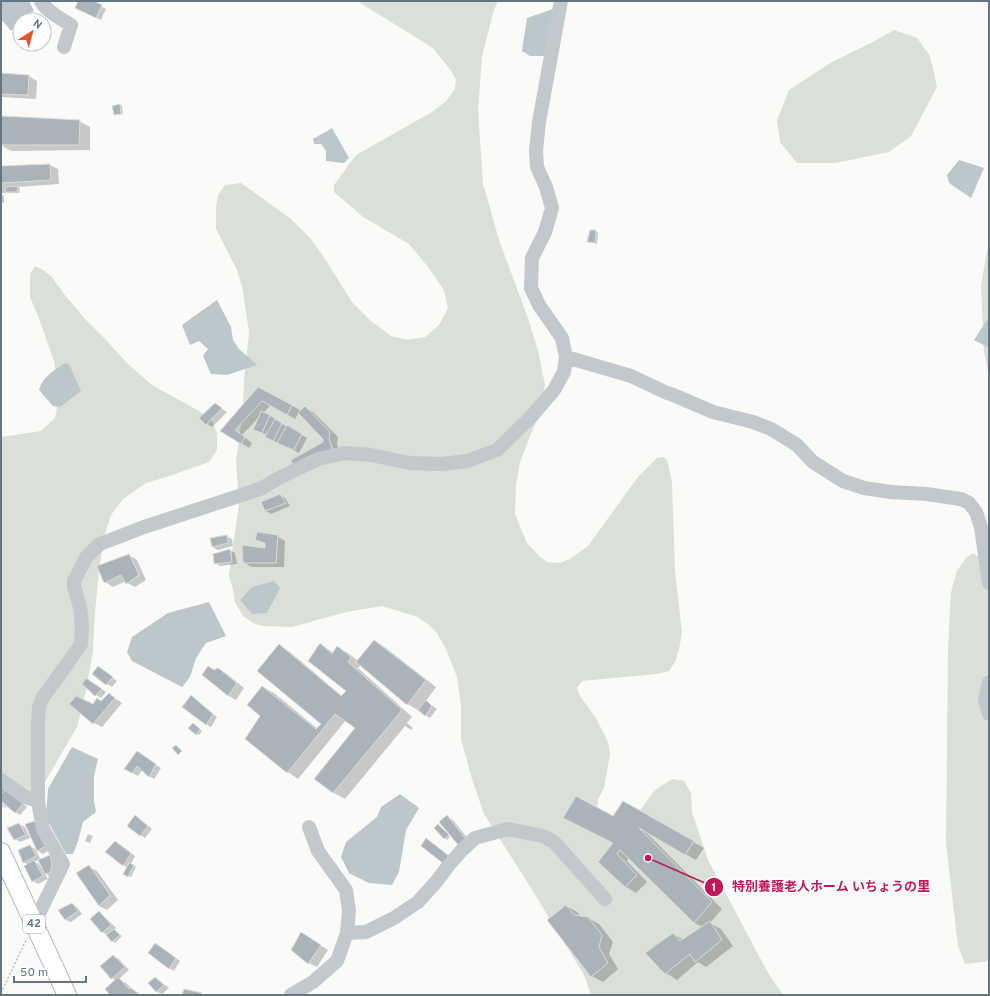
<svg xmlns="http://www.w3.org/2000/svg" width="990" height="996" font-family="Overpass,'Noto Sans JP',sans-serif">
  <rect width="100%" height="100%" fill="#fafaf8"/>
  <path fill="#dadfd7" d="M357,1h141l-4,9 -12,46 -4,54 5,73 16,57 29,78 10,33 7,34 -5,26 -20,51 -4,24 -1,28 12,29 13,14 7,5 13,1 10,-4 18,-13 50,-69 19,-19 7,-1 3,3 5,22 3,89 7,61 -3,18 -4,12 -6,9 -13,3 -74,7 -5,7 3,8 16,22 12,24 2,12 -3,18 -3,16 -6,11 -1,14 4,8 37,-8 17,-23 17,-11 12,2 7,12 1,19 16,48 60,113 15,22h-192l-7,-20 -53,-87 -47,-74 -12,-35 -11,-40v-33l-4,-29 -11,-28 -9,-16 -8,-8 -11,-8 -36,-11 -36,6 -54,15 -30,-1 -9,-3 -10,-7 -8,-14 -2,-12 -4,-15 10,-71 -3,-43 7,-51 1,-30 5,-47 -6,-43 -6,-20 -21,-41v-21l2,-13 7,-10 16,-2 50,36 20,20 14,20 27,43 19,19 20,15 17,4 17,-3 14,-12 9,-17 -4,-18 -16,-23 -19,-23 -46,-27 -29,-25v-7l22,-30 76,-43 14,-11 9,-12 1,-10 -7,-11 -16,-20z
    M894,30l23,8 13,18 7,31 -26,49 -22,16 -53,11h-39l-17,-21 -3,-22 12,-30 43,-28 39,-19z
    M989,240v137l-5,-25 -3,-67z
    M35,266l5,2 11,8 13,18 21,25 20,20 22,24 25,22 47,26 13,10 5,12v17l-8,12 -40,14 -23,7 -23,16 -12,16 -7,22 -5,34 -4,41 -2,40 -7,38 -9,37 -32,55 -10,11 -26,15 -8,-1v-370l40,-6 14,-13 3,-16v-17l-4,-24 -16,-45 -8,-19v-23z
    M973,553l16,12v396l-24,3 -7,-18 -12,-103 2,-194 3,-57 6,-21 9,-13z"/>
  <path fill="#bbc7cb" d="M1,1h28l5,10 -11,5 -1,4h-2l-1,9 -9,1 -9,-11z
    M553,9l-8,47h-15l-8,-5 5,-33z
    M332,128l17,30 -5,5 -18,-2v-10l-5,-7h-7l-1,-5z
    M959,160l25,8 -13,30 -22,-15 -2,-8z
    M217,300l14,27 2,13 6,9 18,16 -30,10 -16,-1 -8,-18 5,-7 -9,-8 -9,4 -8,-20z
    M989,317v31l-15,-8z
    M65,363l4,1 12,27 -21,16 -7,-1 -14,-16c3,-13 16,-20 26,-27z
    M274,581l6,7 -13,25 -15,1 -12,-14 12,-13z
    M209,602l17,34 -20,7 -10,15 -6,19 -8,10 -50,-26 -5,-9 5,-15 36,-24z
    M72,747l26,12 -4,17v25l2,11 -13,10 -5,19 -5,13h-7l-20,-36 2,-29z
    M400,794l19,14 -13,22 -7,42 -7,13 -23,-2 -20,-10 -8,-16 5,-15 31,-25 4,-10z"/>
  <path fill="#0003" fill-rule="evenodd" d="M79,1h13l14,8 -5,11 -20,-9z
    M1,74l28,2 8,5 -1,18 -35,-2z
    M120,105l2,1 1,8 -6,1 -2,-1z
    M1,117l78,4 11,6v23l-79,1 -10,-6z
    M50,165l8,4 1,15 -42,3 3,1 -1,5h-10l-3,-1v1h-5v-26z
    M1,195l3,1v7h-3z
    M596,231l2,2 -1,11 -9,-3z
    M258,388l42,22 -5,9 -24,-14 -8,8 7,3 5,3v1l32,18 -8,15 -21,-10 -6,-3 -4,-5 -9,-3v-15l-17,18 10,8 -3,5 -27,-18z
    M215,404l12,8 -15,15 -5,-3z
    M305,408l8,4 25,25 -1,7 3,9 -5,5 -11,-15v-5z
    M280,495l5,3 5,8 -19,8 -5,-3z
    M226,536l6,3 1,7 -15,4 -6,-3z
    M277,536l8,5 -1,26h-32l-8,-4 22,-14v-5l-10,-5z
    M230,550l5,3 2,11 -17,2 -5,-3z
    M129,555l8,5 9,20 -11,7 -8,-4 -1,-2 -13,6 -8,-5z
    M375,641l11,7 50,39 -10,14 11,8 -7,9 -5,-3 -6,-5v1l-11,-7 -47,-39 -3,3 54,49 -5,6 6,5 -2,2 -6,-4 -60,73 -11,-6 -18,-14 41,-51 -11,-8 -48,59 -10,-7 -27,-57 2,-28 11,6 44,36 4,-5 -43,-78 11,6 52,44 5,-6 -27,-46 14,9 4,-6 10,6 10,8z
    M218,669l9,5 17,14 -8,12 -7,-4 -25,-21z
    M103,671l14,10 -5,6 -5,-3 -14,-11z
    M91,682l15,10 -5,6 -5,-3z
    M109,694l13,9 -20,24 -8,-4 -1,-18 9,-3z
    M196,700l21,17 -6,10 -5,-3z
    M195,726l7,5 -3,4 -2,-1z
    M142,756l19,12 -7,11 -5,-3 -7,-6 -4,6 -13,-7z
    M1,788l10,6 16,13 -7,8 -5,-3 -14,-12z
    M623,802l81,46 -8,12 -49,-27 75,76 -12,14 11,6 12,17 -27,21 -8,-5 -21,18 -11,-7 7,-39 11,6 19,-13 -9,-4 -65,-65 -2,3 20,21 -11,11 -11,-7 -26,-24 15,-19v-26z
    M135,816l5,3 12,10 -7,9 -5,-3z
    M447,817l6,3 19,24 -6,5z
    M19,824l6,3 4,9 2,-1 22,13 -10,6 -5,-3 -6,-14 -12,5 -5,-3 -6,-11z
    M440,827l10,10 -3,3 -11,-12z
    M88,834l5,2 -3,7 -5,-2z
    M120,845l15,11 -4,8 5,3 -5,10 -6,-3 3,-6 -5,-3z
    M30,846l5,3 6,11 9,-4 5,3 2,9 -6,9 -7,-4 4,6 -10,5 -5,-3 -5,-16 -4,-3zM39,859l4,9 -1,1 -3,-5 -4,-2z
    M89,867l8,4 21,29 -11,10 -8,-4z
    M72,904l5,3 5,7 -11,8 -5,-2z
    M566,906l11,6 4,5 7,1 11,6 14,18 -4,12 9,15 -15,13 -11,-6z
    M99,913l5,3 12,12 -2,2 8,6 -7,7 -8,-8 -5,-3z
    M310,938l18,12 -11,17 -8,-4 -17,-13z
    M160,947l20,14 -6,10 -5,-3z
    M113,956l6,3 10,11 -10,9 7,4 6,6 9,6h-30l-5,-6 10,-8 -4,-3z
    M155,978l5,3 9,7 -7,6 -6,-3z"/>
  <path fill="#aab3b9" stroke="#dcdcda" d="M78,1h16l8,4 -6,13 -21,-10z
    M1,73l28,2 -1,20 -27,-1z
    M120,104l1,10 -7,1 -2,-9z
    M1,116l79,4 -1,25h-78z
    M50,164l1,16 -50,3v-17z
    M18,186l-1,6h-12l1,-5z
    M590,230h6l-1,13 -8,-1z
    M258,387l34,18 -5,10 -25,-14 -27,29 10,7 -4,7 -21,-13z
    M215,403l7,5 -16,17 -7,-7z
    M305,406l25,26 -1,6 3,10 -5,6 -33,14 -3,-8 32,-18v-3l-25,-26z
    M261,411l9,4 -8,18 -9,-3z
    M275,419l7,4 -9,18 -8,-4z
    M287,425l15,9 -8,16 -17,-7z
    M280,494l6,9 -21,8 -4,-9z
    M257,532l21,3 -2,28h-33l-1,-18 23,3v-5l-10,-3z
    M227,535l1,8 -16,4 -2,-9z
    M230,549l2,13 -18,2 -1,-10z
    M129,554l10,21 -13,9 -5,-9 -17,8 -7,-17z
    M374,640l52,40 -19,25 -51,-43z
    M320,643l12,11 5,-8 14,11 -3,5 54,48 -69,83 -19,-14 41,-51 -20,-14 -48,59 -42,-34 15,-23 -13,-11 15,-19 54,43 5,-5 -64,-53 22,-27 62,52 5,-5 -38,-30z
    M98,666l15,11 -7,8 -14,-11z
    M208,666l6,4 4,-2 19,15 -9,13 -26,-21z
    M86,678l16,11 -7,7 -13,-12z
    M109,693l6,5 -22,26 -24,-20 7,-8 17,8 4,-6 4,3z
    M191,695l22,19 -7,11 -24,-18z
    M426,700l6,6 -7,10 -7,-6z
    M193,723l7,6 -4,6 -8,-7z
    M176,745l6,6 -4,4 -6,-7z
    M137,751l19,13 -7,13 -12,-11 -5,7 -8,-4z
    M5,790l18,14 -8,9 -14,-12v-6z
    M576,796l37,20 10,-15 71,40 -9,14 -46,-27 73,74 -18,21 -74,-73 -3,4 20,21 -12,12 -27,-25 15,-19 -50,-25z
    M135,815l13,11 -8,10 -13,-10z
    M447,815l20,26 -7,6 -21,-25z
    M35,821l13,24 -11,6 -12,-27z
    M19,823l7,12 -12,5 -7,-12z
    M438,824l11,11 -5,4 -10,-11z
    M426,838l23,18 -5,8 -23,-18z
    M115,841l16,12 -8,13 -18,-14z
    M30,845l6,11 -13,7 -5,-13z
    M50,855l2,10 -2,8 -5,1 -7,-14z
    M34,860l9,16 -11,6 -8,-16z
    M129,863l5,2 -6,12 -5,-3z
    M89,865l21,30 -11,11 -23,-33z
    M72,903l6,8 -13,9 -7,-10z
    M566,905l8,10 14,2 14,18 -3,12 9,16 -17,14 -44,-57z
    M99,911l12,14 -9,8 -12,-14z
    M710,921l12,19 -27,22 -5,-8 -25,20 -20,-21 28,-20 7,8z
    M114,929l6,6 -8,7 -6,-7z
    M301,932l20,13 -13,19 -17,-14z
    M155,943l21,15 -7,11 -21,-16z
    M113,955l12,12 -14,12 -11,-13z
    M118,977l11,12 2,-1 8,6 -29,1 -5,-6z
    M155,977l9,8 -8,7 -8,-9z
    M184,989l18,4 -1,2h-19z"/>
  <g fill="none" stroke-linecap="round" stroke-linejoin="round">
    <defs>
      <path id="major" d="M1,852l66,143"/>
    </defs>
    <use href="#major" stroke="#b5babe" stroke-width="20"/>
    <path stroke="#bbbfc2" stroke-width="1.5" stroke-dasharray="2 2" stroke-linecap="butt" d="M1,993l25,-53"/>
    <path stroke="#c3c8cc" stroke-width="14" d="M41,1c5,10 20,18 30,24l-7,22
      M566,357l65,19 36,17 4,1 42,18 40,10 18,7 26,16 16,17 30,19 21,7 27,4 35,2 35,5 8,4 7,9 5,15 8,56
      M989,682l-4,17 4,15
      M1,780l24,17 13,4
      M34,924l29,-60 -20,-35 -5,-28v-79l1,-15 4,-10 27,-37 11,-16 1,-18 -2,-19 -6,-21v-5l13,-25 13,-12 44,-17 116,-38 21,-12 37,-18 27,-6 26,2 38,8 33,1 25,-3 30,-11 34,-33 23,-27 10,-18 2,-15 -4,-19 -23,-33 -8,-17 1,-30 13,-26 7,-24 -6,-21 -9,-20 -1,-16 3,-29 22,-121
      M347,933l19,-1 28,-14 24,-16 18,-20 12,-16 14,-16 13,-12 33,-9 35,7 11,6 51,57
      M291,995l22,-13 24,-21 10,-28 2,-22 -3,-21 -28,-39 -9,-24"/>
    <use href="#major" stroke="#fff" stroke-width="18"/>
  </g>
  <g text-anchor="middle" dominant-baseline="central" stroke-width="4" stroke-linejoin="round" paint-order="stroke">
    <rect fill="#fff" stroke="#939fa8" stroke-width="1" x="23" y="915" width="22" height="18" rx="3"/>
    <g font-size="11" font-weight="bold" fill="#657683">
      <text x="34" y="924">42</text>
    </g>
  </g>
  <path fill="none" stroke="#c2185b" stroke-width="1.5" d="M648 858L714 887"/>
  <g fill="#c2185b" stroke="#fff" stroke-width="1.5">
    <circle cx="648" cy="858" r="4"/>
    <circle cx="714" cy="887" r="10"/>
  </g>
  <g font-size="12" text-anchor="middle" font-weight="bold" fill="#fff">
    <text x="714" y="891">1</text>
  </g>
  <g font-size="13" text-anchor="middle" font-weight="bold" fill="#c2185b" stroke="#fff" stroke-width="4" stroke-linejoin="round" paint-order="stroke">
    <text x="831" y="891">特別養護老人ホーム いちょうの里</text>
  </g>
  <rect width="990" height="996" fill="none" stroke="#657683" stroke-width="4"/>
  <g transform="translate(32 32) rotate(36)"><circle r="19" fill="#ffffff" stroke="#c1c8cd"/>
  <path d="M0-3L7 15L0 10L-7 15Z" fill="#e4572e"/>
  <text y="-6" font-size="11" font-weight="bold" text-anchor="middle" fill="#657683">N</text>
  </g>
  <path d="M14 976v6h72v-6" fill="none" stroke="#657683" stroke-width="2"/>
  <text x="20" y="976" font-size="12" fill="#657683" stroke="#ffffff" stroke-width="3" paint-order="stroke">50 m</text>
</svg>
